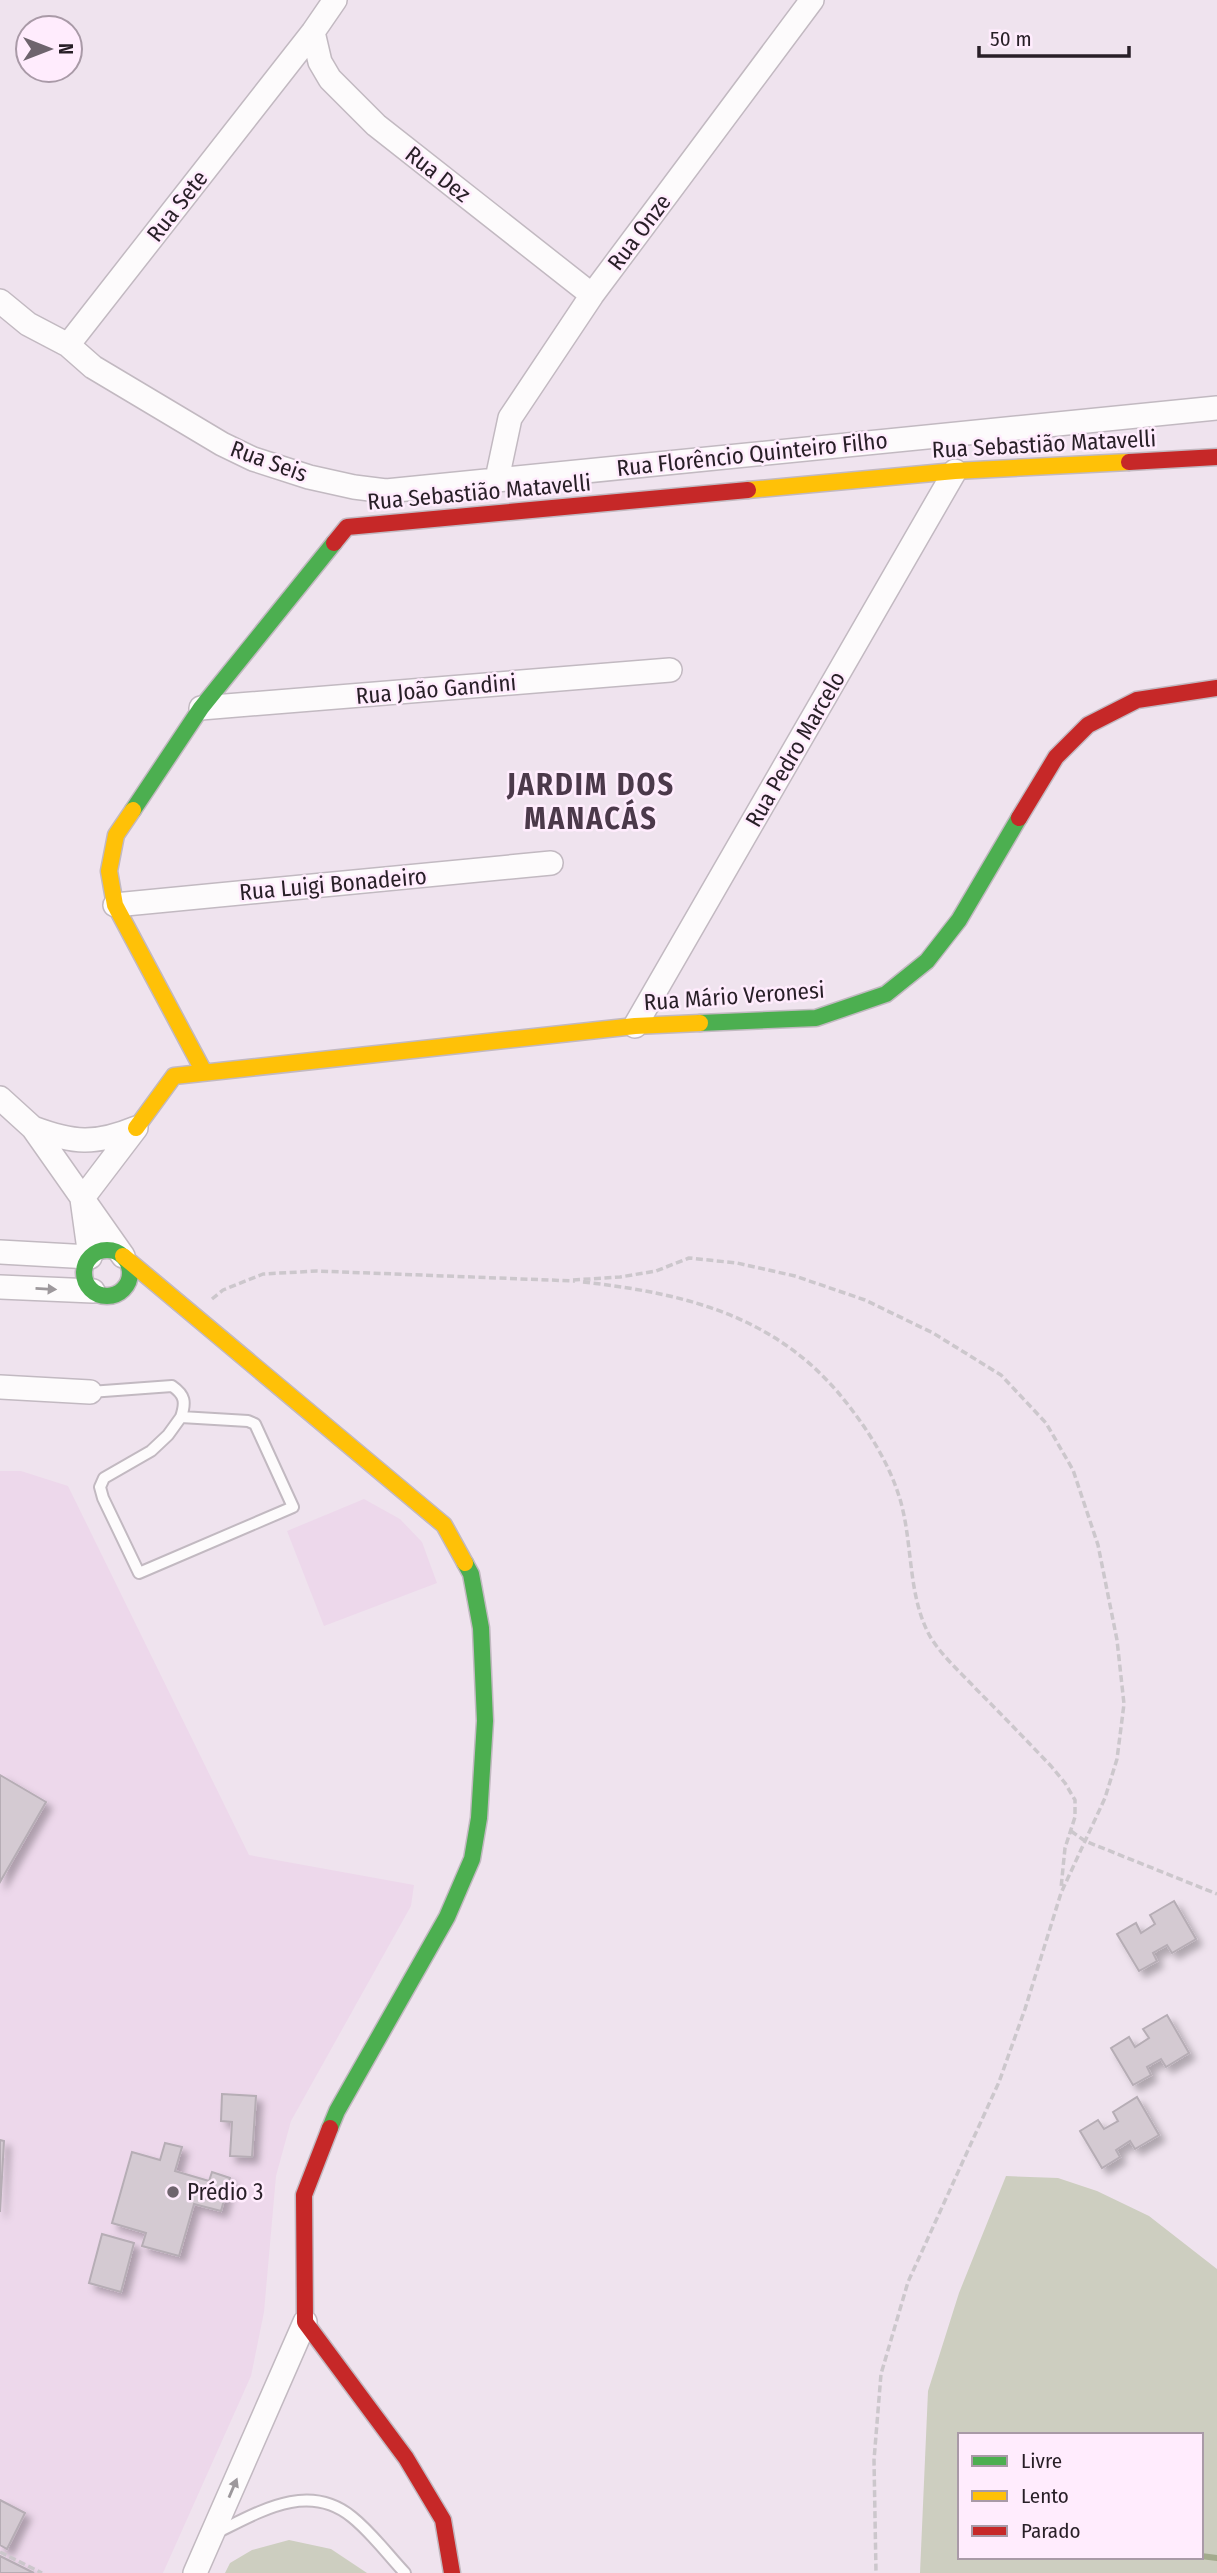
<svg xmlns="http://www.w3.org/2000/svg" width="1217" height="2573" font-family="'Fira Sans Condensed',sans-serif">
  <defs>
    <filter id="shadow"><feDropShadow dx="6" dy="6" stdDeviation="3.5" flood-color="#0004"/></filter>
  </defs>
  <rect width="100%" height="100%" fill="#efe3ee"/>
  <path fill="#edd8eb" d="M0,1471h21l47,15 181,369 165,30 -3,21 -120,215 -15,55 -12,136 -13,64 -88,197h-163z
    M364,1499l36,20 22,23 15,41 -113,43 -37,-95z"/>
  <path fill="#cdcec0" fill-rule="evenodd" d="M1006,2176l52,2 39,13 52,25 68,53v304h-297l8,-182 31,-98zM960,2435h241v122h-241z
    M289,2540l42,9 36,24h-142l5,-10 22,-13z"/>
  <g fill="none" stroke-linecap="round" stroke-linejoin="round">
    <path stroke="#a3ab8d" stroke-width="6" d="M1201,2556l16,2"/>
  </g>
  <path fill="#d4cad2" stroke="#b6adb5" stroke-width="2" filter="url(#shadow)" d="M0,1775l46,27 -46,80z
    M1174,1901l22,38 -24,14 -5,-8 -14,8 4,8 -18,10 -22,-37 19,-11 5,10 14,-9 -5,-9z
    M1167,2015l22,38 -23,14 -5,-8 -14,8 4,8 -18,10 -22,-37 18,-11 6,10 14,-9 -6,-9z
    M222,2094l34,2 -4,61 -22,-1 2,-34 -11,-1z
    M1137,2097l22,38 -24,14 -5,-8 -14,9 4,7 -18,11 -22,-37 18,-11 6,9 14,-8 -5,-9z
    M0,2140l4,1 -4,71z
    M165,2143l17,4 -7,24 34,10 3,-9 18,6 -9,33 -27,-7 -15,52 -37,-10 4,-13 -34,-10 20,-71 28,8z
    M102,2234l32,9 -13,49 -32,-9z
    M0,2500l25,13 -18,36 -7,-4z
    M0,2556l34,17h-34z"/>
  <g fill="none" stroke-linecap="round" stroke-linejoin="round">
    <defs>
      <path id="lane" d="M90,1392l82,-6c13,9 14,16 9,31
        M181,1417l67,4 7,3 38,83 -154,66 -36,-75 -3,-11 4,-9 47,-27 17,-16z
        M216,2533c43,-21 92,-52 136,-16 20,16 36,38 53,56"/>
      <path id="street" d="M313,32l7,30 10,17 46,46 216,170
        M0,301l28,23 40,21 25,22 129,77 31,15 56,18 45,10 32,4 831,-83
        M68,345l245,-313 22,-32
        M497,479l13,-61 82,-123 220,-295
        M201,708l469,-38
        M115,905l436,-42
        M635,1026l320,-555
        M0,1098l33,30 90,128
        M0,1252l90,5 -8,-58 54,-71c-41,17 -63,15 -103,0
        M0,1287l93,4
        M0,1387l90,5
        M195,2573l110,-251"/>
      <path id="fast" d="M133,810l68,-102 133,-165
        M700,1023l116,-5 70,-24 41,-33 32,-41 60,-102
        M84 1273a23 23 0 1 1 46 0a23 23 0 1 1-46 0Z
        M330,2128l7,-17 110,-194 25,-58 7,-41 6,-97 -4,-93 -10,-54 -6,-11"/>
      <path id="slow" d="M748,490l207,-19 174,-9
        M133,810l-17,25 -7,36 6,34 89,167
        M136,1128l38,-52 461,-50 65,-3
        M123,1256l321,269 21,38"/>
      <path id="jam" d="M1129,462l88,-5
        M334,543l13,-16 401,-37
        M1019,818l37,-61 32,-32 49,-25 80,-12
        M330,2128l-26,67 1,127 101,136 37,62 9,53"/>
    </defs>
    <use href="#lane" stroke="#c2b9c1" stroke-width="14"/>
    <use href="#street" stroke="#c2b9c1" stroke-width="26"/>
    <use href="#fast" stroke="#c2b9c1" stroke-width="19"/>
    <use href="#slow" stroke="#c2b9c1" stroke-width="19"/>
    <use href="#jam" stroke="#c2b9c1" stroke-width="19"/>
    <path stroke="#ccc7cc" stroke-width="3.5" stroke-dasharray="7 3.5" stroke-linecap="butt" d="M573,1280l47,-3 36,-6 33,-13 48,5 58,13 70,24 68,33 68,42 45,48 27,47 25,75 19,95 7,64 -7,55 -12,39 -44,95 -36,116 -26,73 -91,200 -27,92 -7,86 2,113
      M583,1282c108,12 201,36 269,128 19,25 36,53 46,83 16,46 8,102 33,145 12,19 30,35 46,52 25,25 49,50 74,76l14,17 10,17v17l-10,31 -4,40
      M212,1299l11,-9 40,-16 54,-3 258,10
      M1071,1831l14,10 132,53
      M0,2552l42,21"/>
    <use href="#lane" stroke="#fdfbfc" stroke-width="10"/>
    <use href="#street" stroke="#fdfbfc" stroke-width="23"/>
    <use href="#fast" stroke="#4caf50" stroke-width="16"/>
    <use href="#slow" stroke="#ffc107" stroke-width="16"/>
    <use href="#jam" stroke="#c62828" stroke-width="16"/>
  </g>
  <defs><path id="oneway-solid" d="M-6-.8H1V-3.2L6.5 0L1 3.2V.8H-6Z" transform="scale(1.75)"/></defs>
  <g fill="#9d989c">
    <use href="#oneway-solid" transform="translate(46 1289) rotate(3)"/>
    <use href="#oneway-solid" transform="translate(233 2488) rotate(-67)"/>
  </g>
  <circle fill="#6e646d" stroke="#ffecfd" stroke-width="2.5" cx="173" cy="2192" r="7"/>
  <g text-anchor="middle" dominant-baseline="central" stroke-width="5" stroke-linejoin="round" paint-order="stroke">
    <g font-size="23" fill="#281f27" stroke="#ffecfd">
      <text transform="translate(438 174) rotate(38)">Rua Dez</text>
      <text transform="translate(177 206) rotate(-52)">Rua Sete</text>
      <text transform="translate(639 232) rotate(-53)">Rua Onze</text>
      <text transform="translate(1044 444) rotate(-3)">Rua Sebastião Matavelli</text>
      <text transform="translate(752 454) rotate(-6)">Rua Florêncio Quinteiro Filho</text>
      <text transform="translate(269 461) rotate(20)">Rua Seis</text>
      <text transform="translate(479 492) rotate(-5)">Rua Sebastião Matavelli</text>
      <text transform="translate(436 689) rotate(-5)">Rua João Gandini</text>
      <text transform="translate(795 749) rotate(-60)">Rua Pedro Marcelo</text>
      <text transform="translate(333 884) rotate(-5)">Rua Luigi Bonadeiro</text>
      <text transform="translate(734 996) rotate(-4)">Rua Mário Veronesi</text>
    </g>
    <g font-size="23" fill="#281f27" stroke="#ffecfd" text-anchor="start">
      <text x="187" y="2192">Prédio 3</text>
    </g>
    <g font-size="30" font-weight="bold" letter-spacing="2" fill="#4b394a" stroke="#ffecfd">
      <text x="591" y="785">JARDIM DOS<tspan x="591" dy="34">MANACÁS</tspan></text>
    </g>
  </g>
  <rect x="958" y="2433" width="245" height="126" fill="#ffecfd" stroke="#a99aa7" stroke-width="2"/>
  <rect x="972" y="2456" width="35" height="10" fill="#4caf50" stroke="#a99aa7" stroke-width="2"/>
  <text x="1021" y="2468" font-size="21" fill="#281f27">Livre</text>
  <rect x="972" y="2491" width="35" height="10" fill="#ffc107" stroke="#a99aa7" stroke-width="2"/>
  <text x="1021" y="2503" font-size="21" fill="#281f27">Lento</text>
  <rect x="972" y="2526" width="35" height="10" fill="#c62828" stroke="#a99aa7" stroke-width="2"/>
  <text x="1021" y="2538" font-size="21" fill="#281f27">Parado</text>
  <g transform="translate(49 49) rotate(90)"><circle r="33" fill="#ffecfd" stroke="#a99aa7" stroke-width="2"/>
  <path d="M0-5L12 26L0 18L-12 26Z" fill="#6e646d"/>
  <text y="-10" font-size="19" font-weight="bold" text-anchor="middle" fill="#281f27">N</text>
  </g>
  <path d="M979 46v10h150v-10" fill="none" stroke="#281f27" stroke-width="3.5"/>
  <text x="990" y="46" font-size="21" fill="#281f27" stroke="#ffecfd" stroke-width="5" paint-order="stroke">50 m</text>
</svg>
